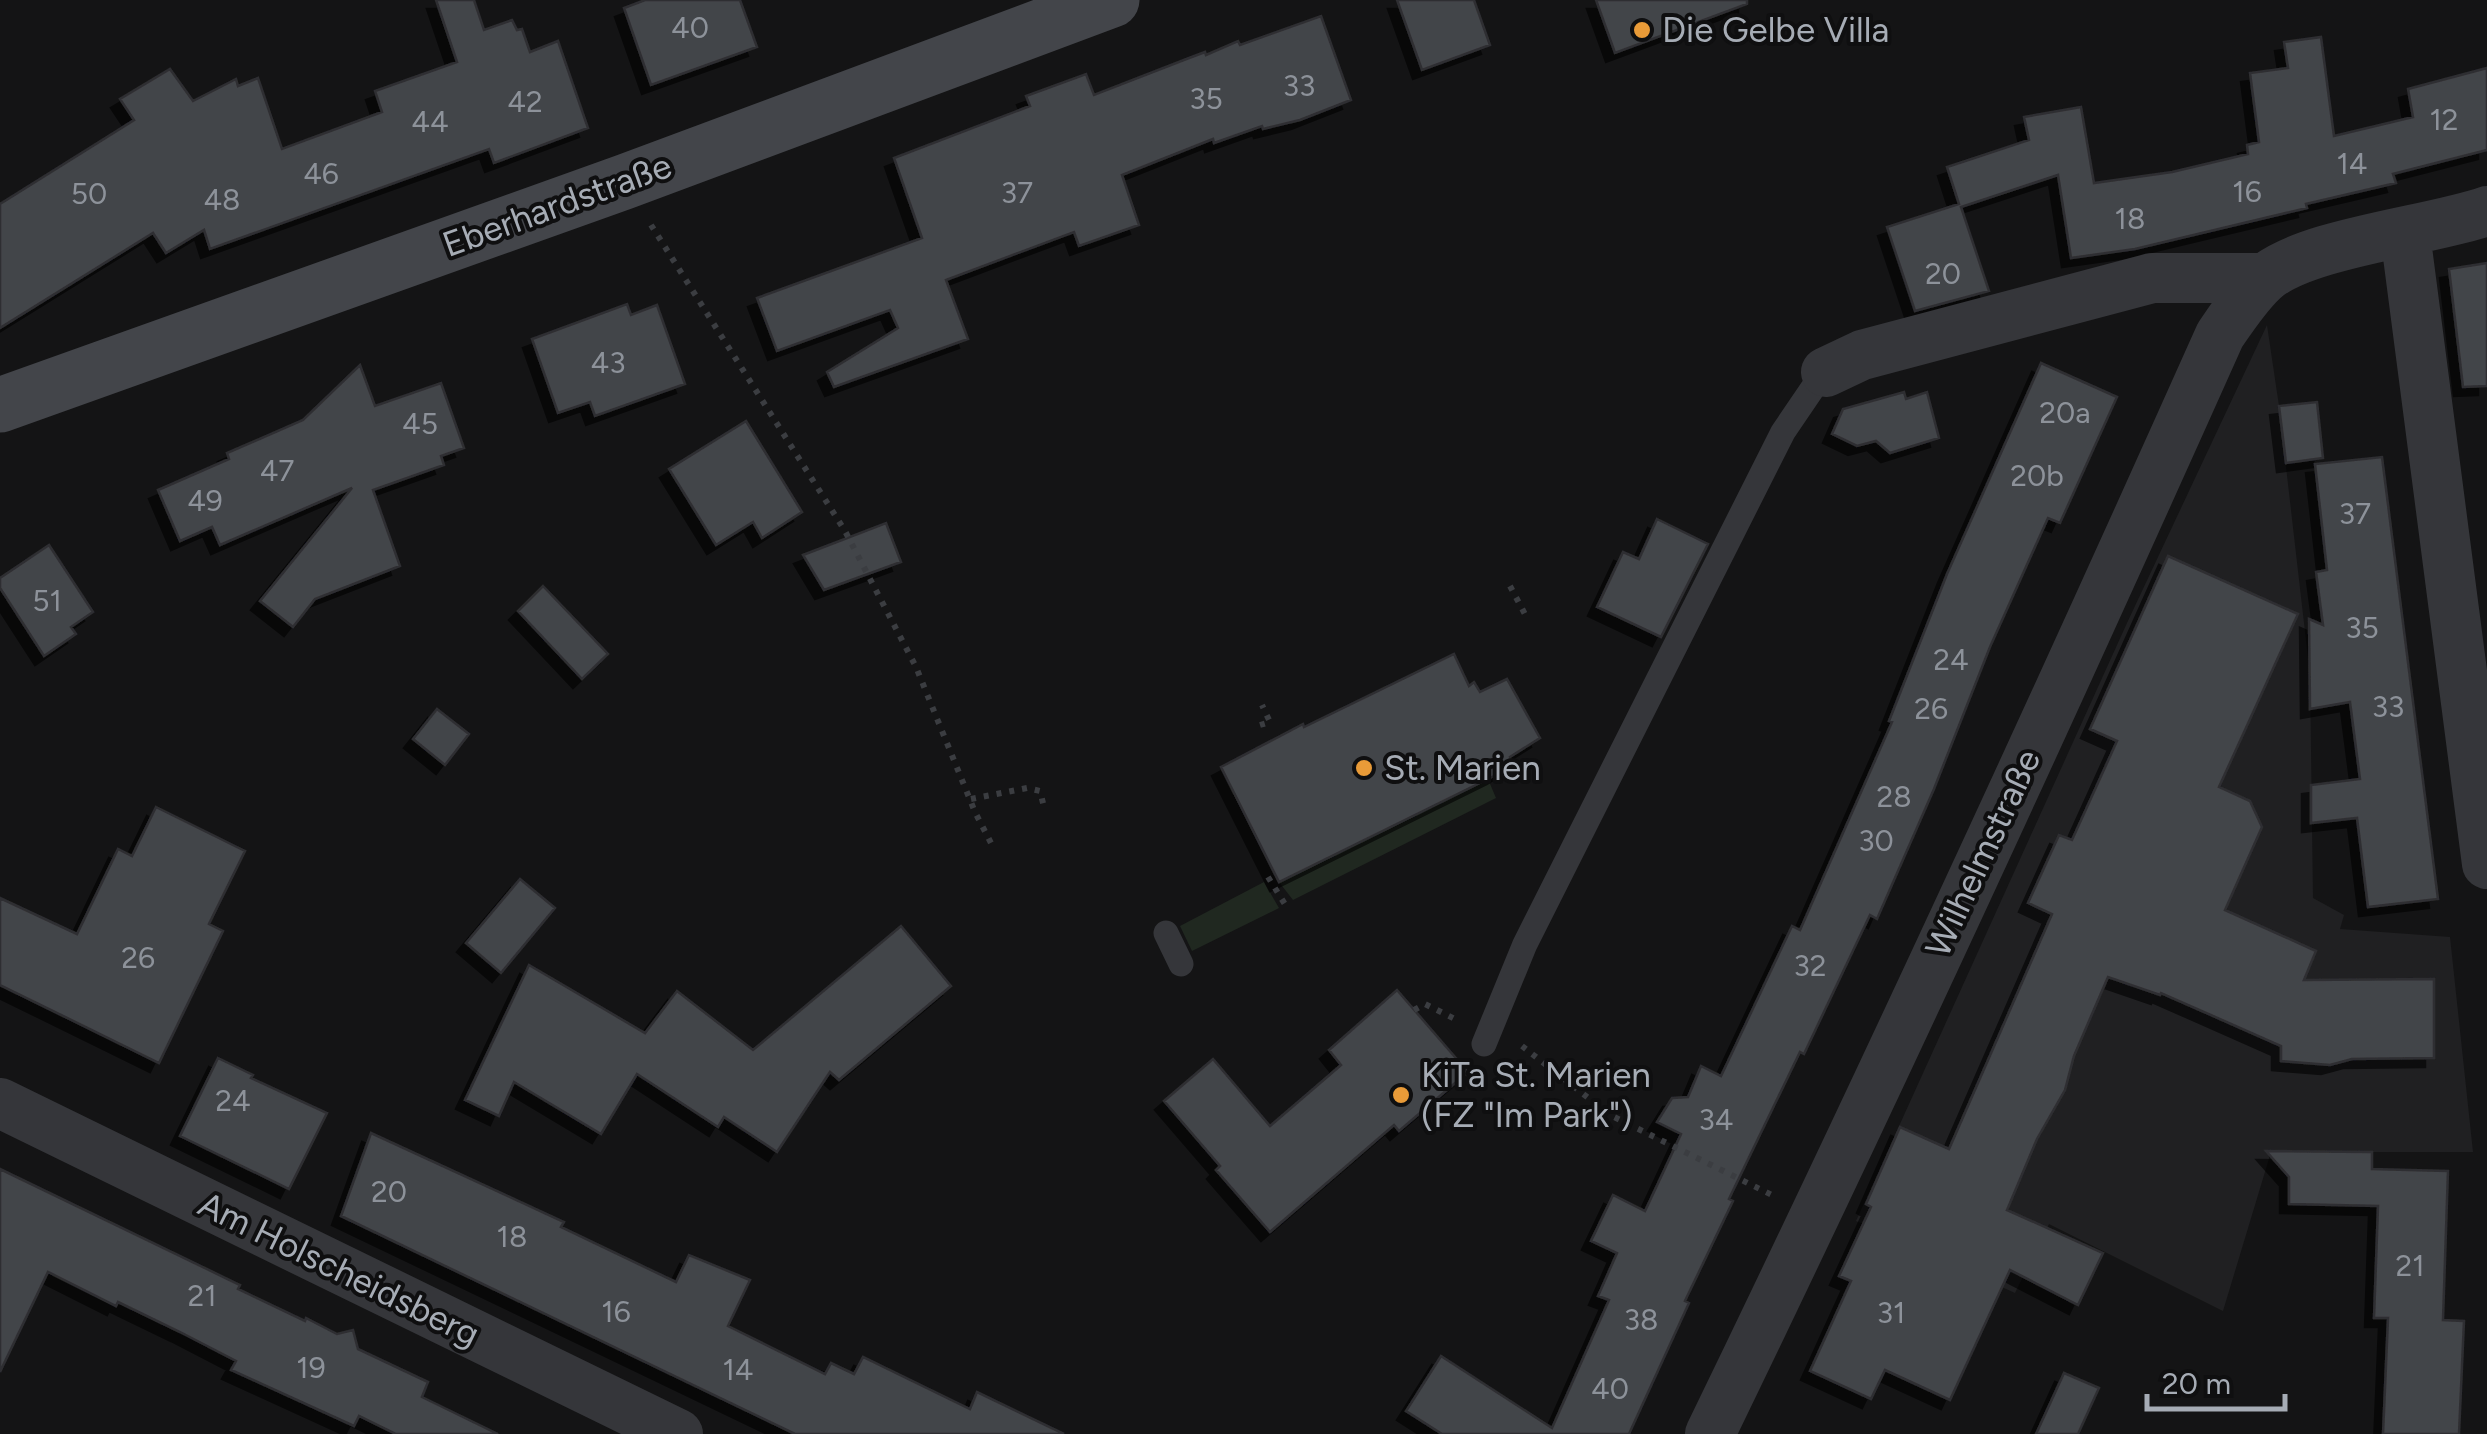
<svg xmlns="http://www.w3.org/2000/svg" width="2487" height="1434" font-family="Figtree,sans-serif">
  <defs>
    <filter id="shadow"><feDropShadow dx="-9" dy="9" stdDeviation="0" flood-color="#0009"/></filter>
  </defs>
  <rect width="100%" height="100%" fill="#141415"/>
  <path fill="#202022" d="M2267,325l12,81 31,269 3,223 31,17 -4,14 110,8 23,215h-202l-48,159 -174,-87 -34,69 -159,-72 271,-598z"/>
  <path fill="#202820" d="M1488,779l8,19 -203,102 -14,-18z
    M1264,882l15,26 -87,43 -12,-25z"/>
  <path fill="#434448" stroke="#2e2e31" stroke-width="2.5" filter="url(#shadow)" d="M436,0h38l10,30 28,-10 5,10 5,-1 8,23 28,-11 30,87 -94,35 -5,-14 -279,100 -6,-19 -38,23 -13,-20 -153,95v-124l134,-84 -14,-21 50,-30 23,32 43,-22 2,7 20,-8 24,71 100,-37 -7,-21 82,-29z
    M645,0h95l17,47 -106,38 -27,-77z
    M1397,0h77l16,45 -68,25z
    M1596,0h151v4l-132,49z
    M1321,16l30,84 -51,20 -37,9 -1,-3 -48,17 -1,-4 -91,36 17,50 -60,21 -5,-14 -128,48 22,59 -134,48 -7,-15 71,-44 -8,-18 -113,41 -20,-53 165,-60 -28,-80 136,-52 -4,-10 60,-22 8,21 95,-37 16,-6 1,3 32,-14 2,4z
    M2321,37l13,99 79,-19 -5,-28 79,-21v82l-94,24 3,9 -90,21 1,4 -172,41 -64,9 -13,-83 -97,32 28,84 -74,20 -28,-84 72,-23 -12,-37 82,-27 -5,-23 57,-10 13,76 78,-11 76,-18 -1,-9 12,-3 -9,-69 38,-5 -4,-26z
    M2487,263v123l-24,1 -14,-118z
    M627,304l4,11 26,-10 28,79 -90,32 -5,-14 -32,11 -26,-74z
    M2041,363l76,34 -57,126 -12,-5 -58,129 -56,142 -57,130 -7,-4 -66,139 -4,-2 -71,147 4,2 -48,100 4,2 -60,131h-187l-36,-23 35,-55 111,72 57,-128 -11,-4 19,-43 -26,-12 22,-46 32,16 36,-77 -24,-12 15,-24 16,-1 13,-31 20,10 71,-150 8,4 92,-208 -3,-1 58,-147z
    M360,365l15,41 66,-23 23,65 -23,8 3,9 -71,25 27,76 -85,33 -22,28 -33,-26 92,-113 -132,57 -8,-18 -32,14 -22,-51 71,-31 -2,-6 76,-33z
    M1904,392l2,7 21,-7 12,46 -49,15 -14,-12 -19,5 -25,-12 11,-25z
    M2317,402l6,56 -37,5 -7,-57z
    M746,421l56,91 -40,26 -9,-16 -37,23 -47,-76z
    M2382,457l56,442 -70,8 -11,-89 -46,5v-38l49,-6 -10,-77 -40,7 -1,-90 14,6 -7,-53 11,-2 -12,-106z
    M1657,519l51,25 -47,93 -64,-30 26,-55 16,7z
    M886,523l15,39 -77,28 -21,-35z
    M49,545l44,67 -22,15 5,7 -32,22 -44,-68v-10z
    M2168,556l130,58 -79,173 31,14 12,26 -37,83 91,41 -12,29 130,-1v79l-82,1 -22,6 -49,-4v-15l-120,-53 -1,2 -52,-18 -34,79 -9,34 -28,49 -30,71 96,43 -25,52 -68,-35 -60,130 -65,-30 -14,29 -61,-28 41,-90 -12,-5 32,-69 -5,-3 34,-77 49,22 103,-235 -24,-11 31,-68 13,5 45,-99 -27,-12z
    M543,586l65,68 -26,25 -64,-68z
    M1454,654l15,32 5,-4 6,10 27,-13 33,59 -30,19 3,7 -17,11 -217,107 -58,-115 82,-43 1,3z
    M437,709l32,25 -24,31 -32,-26z
    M156,807l89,44 -36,73 14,7 -64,132 -159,-78v-87l77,36 41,-85 14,7z
    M520,879l35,29 -54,65 -35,-30z
    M901,926l50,60 -112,94 -9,-8 -53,80 -53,-35 -6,10 -81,-53 -36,60 -87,-52 -15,34 -34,-16 64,-135 116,68 32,-42 76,59z
    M1397,990l71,82 -69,59 -5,-6 -124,107 -54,-62 4,-4 -56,-65 49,-42 57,67 71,-61 -12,-15z
    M218,1058l35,17 -2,3 76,35 -38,76 -109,-53z
    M371,1133l193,89 -3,5 115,55 13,-27 61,25 -22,46 97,48 6,-11 23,11 9,-17 107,52 7,-17 87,42h-269l-454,-218z
    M2266,1151l106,1v17l76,2 -5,149 21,1 -5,113h-76l5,-116h-14l4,-112 -89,-2v-27z
    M0,1169l240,116 -2,4 67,32 1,-3 31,16 16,-4 5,19 70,33 -6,15 76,37h-102l-37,-18 -5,10 -123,-56 5,-9 -56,-29 -62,-30 -2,4 -68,-34 -48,100z
    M2064,1373l35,15 -21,46h-42z"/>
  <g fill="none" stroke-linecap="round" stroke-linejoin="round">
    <path stroke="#3b3d41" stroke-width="6" stroke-dasharray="5 8" stroke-linecap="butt" d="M651,225l194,306 71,136 59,145 17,33
      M1510,586l17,32
      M1260,725l10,-3 -8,-17
      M971,799l56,-11 13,3 4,16
      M1268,877l20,32
      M1414,1010l11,-6 32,16
      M1522,1046l88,69 162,80"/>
    <path stroke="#35363a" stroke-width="25" d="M1166,933l15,31
      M1484,1044l41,-100 258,-512 36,-53"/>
    <path stroke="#35363a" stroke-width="50" d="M2405,233l82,631
      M1826,372l36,-17 290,-77h113
      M0,1103l678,331
      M1710,1434c176,-363 345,-730 510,-1099 13,-19 26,-39 43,-55 40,-37 167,-49 224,-69"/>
    <path stroke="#43454a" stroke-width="55" d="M0,405l624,-223 488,-182"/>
  </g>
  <g fill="#e99b38" stroke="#0f0f10" stroke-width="4">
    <circle cx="1642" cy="30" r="10"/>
    <circle cx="1364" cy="768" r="10"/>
    <circle cx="1401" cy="1095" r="10"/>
  </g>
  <g text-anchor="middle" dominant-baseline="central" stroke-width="8" stroke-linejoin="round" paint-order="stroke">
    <g font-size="30" fill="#8d929a">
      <text x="690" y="27">40</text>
      <text x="1299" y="85">33</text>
      <text x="1206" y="98">35</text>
      <text x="525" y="101">42</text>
      <text x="2444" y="119">12</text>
      <text x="430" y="121">44</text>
      <text x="2352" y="163">14</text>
      <text x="321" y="173">46</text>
      <text x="2247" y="191">16</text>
      <text x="1017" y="192">37</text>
      <text x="89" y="193">50</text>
      <text x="222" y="199">48</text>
      <text x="2130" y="218">18</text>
      <text x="1943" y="273">20</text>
      <text x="608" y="362">43</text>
      <text x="2065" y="412">20a</text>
      <text x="420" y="423">45</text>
      <text x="277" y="470">47</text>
      <text x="2037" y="475">20b</text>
      <text x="205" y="500">49</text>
      <text x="2355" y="513">37</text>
      <text x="47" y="600">51</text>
      <text x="2362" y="627">35</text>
      <text x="1951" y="659">24</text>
      <text x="2388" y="706">33</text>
      <text x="1931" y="708">26</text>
      <text x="1894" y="796">28</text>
      <text x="1876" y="840">30</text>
      <text x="138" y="957">26</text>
      <text x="1810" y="965">32</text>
      <text x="233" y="1100">24</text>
      <text x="1716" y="1119">34</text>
      <text x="389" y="1191">20</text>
      <text x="512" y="1236">18</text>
      <text x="2410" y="1265">21</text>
      <text x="202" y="1295">21</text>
      <text x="616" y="1311">16</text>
      <text x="1891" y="1312">31</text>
      <text x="1641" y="1319">38</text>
      <text x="311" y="1367">19</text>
      <text x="738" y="1369">14</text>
      <text x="1610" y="1388">40</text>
    </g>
    <g font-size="35" fill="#a6acb5" stroke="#0f0f10" text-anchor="start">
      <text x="1662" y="30">Die Gelbe Villa</text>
      <text x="1384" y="768">St. Marien</text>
      <text x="1421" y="1075">KiTa St. Marien<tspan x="1421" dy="40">(FZ "Im Park")</tspan></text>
    </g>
    <g font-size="35" fill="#a6acb5" stroke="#0f0f10">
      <text transform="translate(557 205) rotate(-20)">Eberhardstraße</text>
      <text transform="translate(1983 853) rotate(-65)">Wilhelmstraße</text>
      <text transform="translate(339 1269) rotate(26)">Am Holscheidsberg</text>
    </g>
  </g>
  <path d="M2147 1394v15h138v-15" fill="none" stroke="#a6acb5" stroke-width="5"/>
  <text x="2162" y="1394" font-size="30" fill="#a6acb5" stroke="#0f0f10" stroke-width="8" paint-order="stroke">20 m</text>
</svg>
